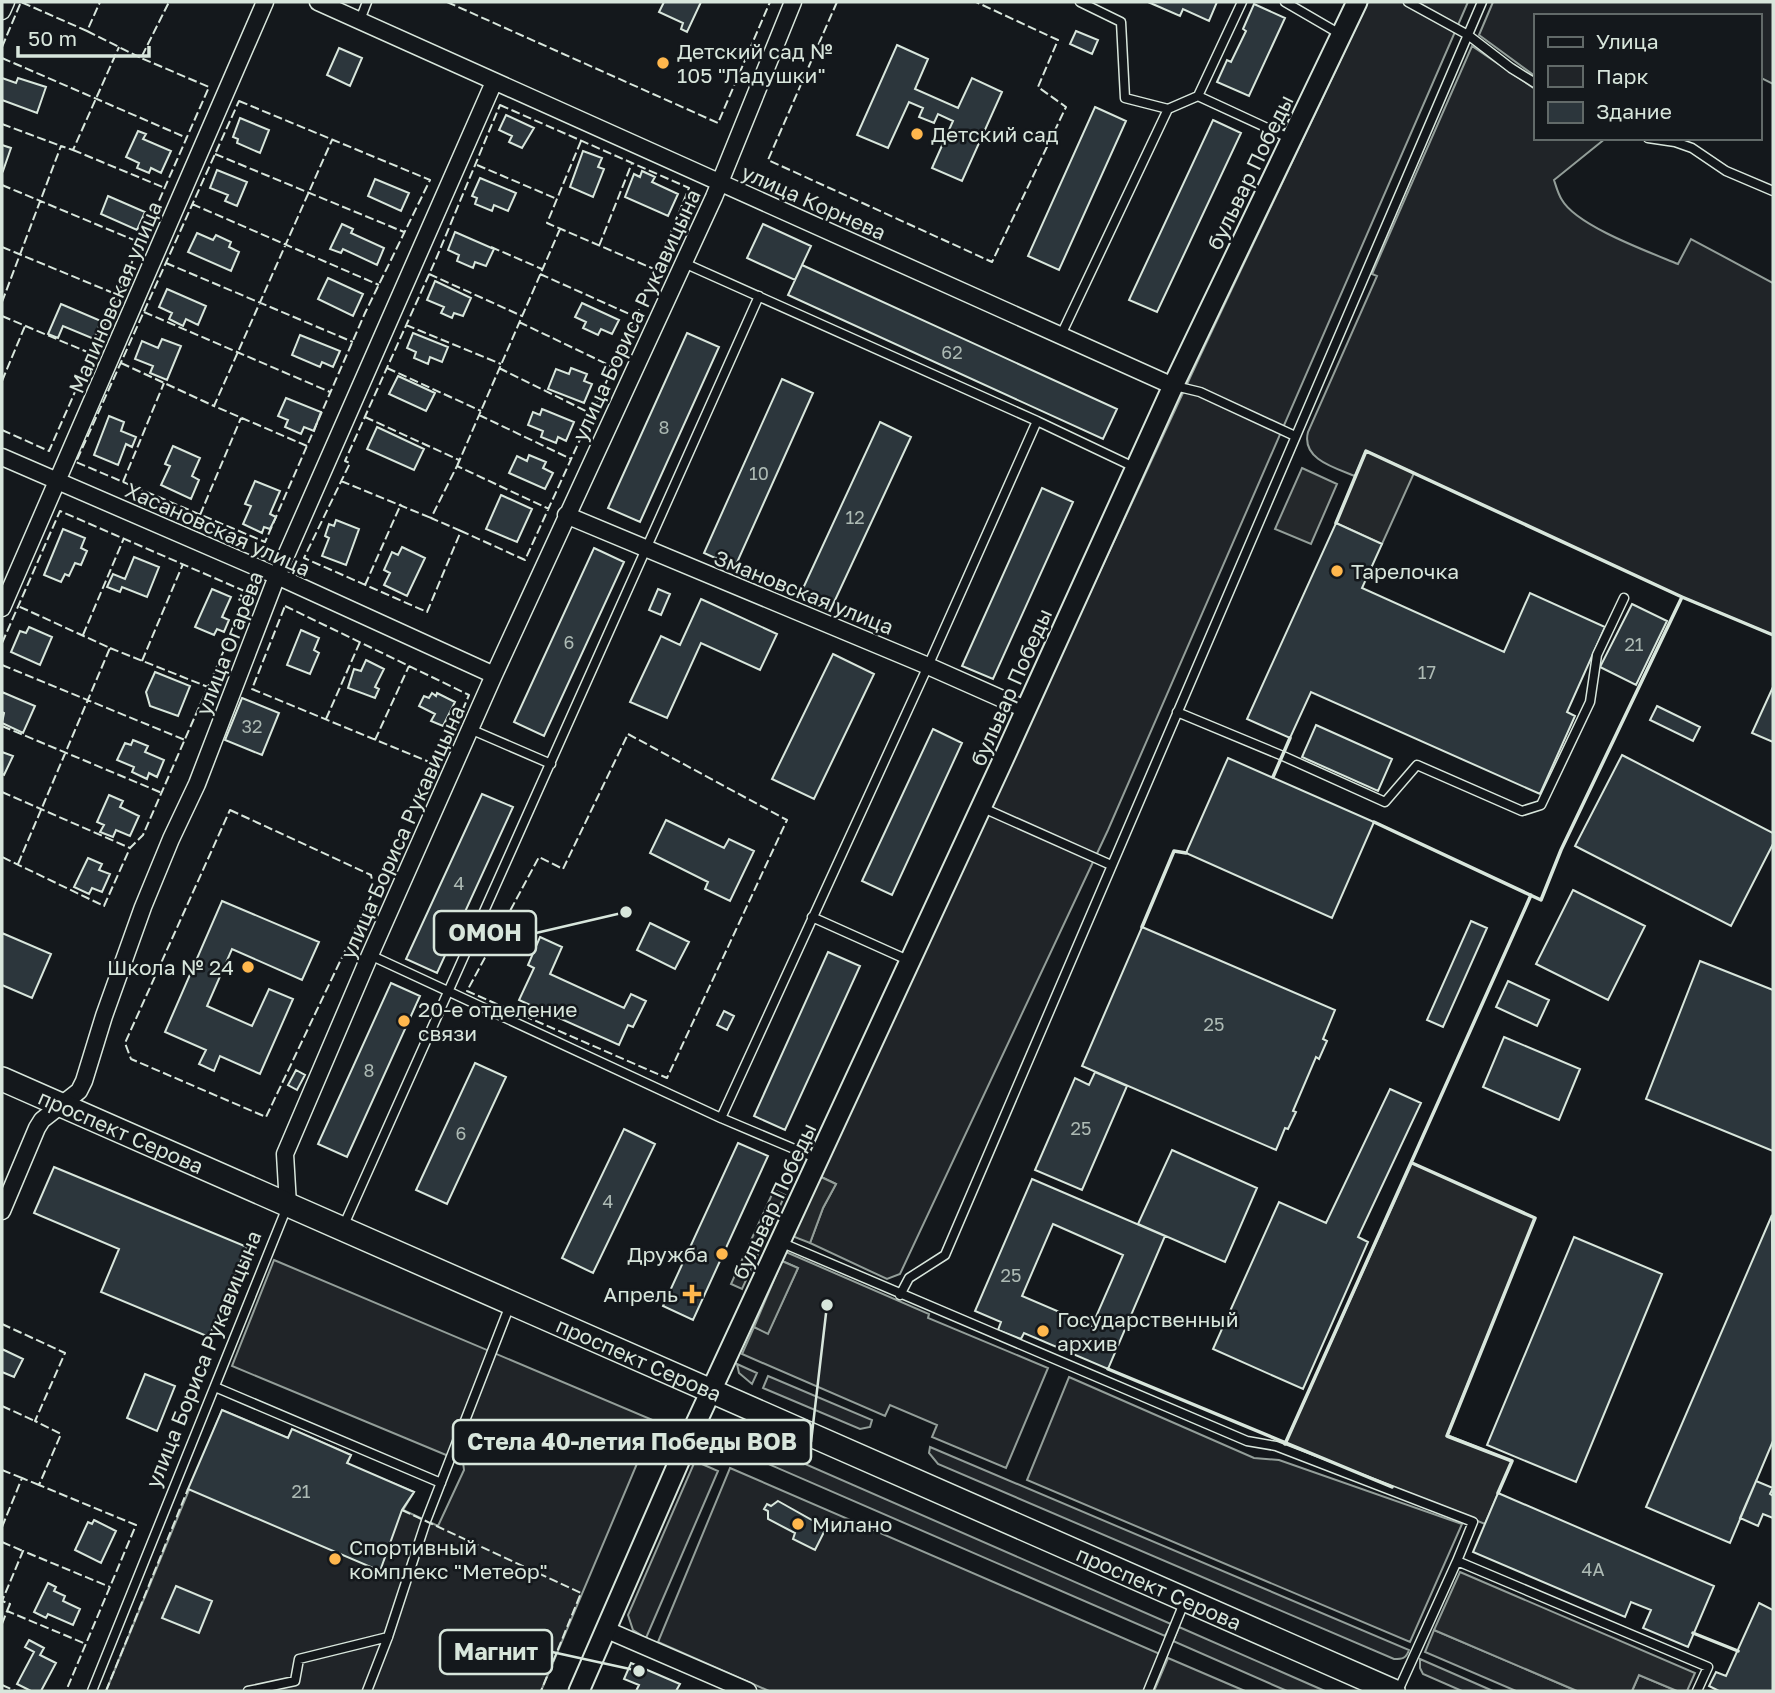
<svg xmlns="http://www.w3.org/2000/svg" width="1775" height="1693" font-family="'Golos Text',sans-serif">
  <rect width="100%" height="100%" fill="#14181c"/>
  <path fill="#202428" stroke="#939e99" stroke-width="2" d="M1368,2h100l-360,828 -208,444 -13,5 -77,-36 13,-35 13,-24 -17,-8 382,-822z
    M1493,2h280v82l-14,-7v-61h-224v60l-56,-41z
    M1472,46l63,43v49h71l-52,42c2,6 4,14 8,20 15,26 87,52 116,64l13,-25 82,44v352l-91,-38 -316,-146 -11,25c-20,-8 -54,-17 -47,-44l69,-156 -5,-2z
    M786,1252l143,62 -1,4 120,50 -42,100 -74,-31 5,-12 -47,-20 -5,11 -143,-62 12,-27 14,6 30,-65 -16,-7z
    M274,1260l381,161 -114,270h-435l116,-281 66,28 4,-9 59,26 -4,9 67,28 -11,18 35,16 26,-56 -1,-8 -231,-96z
    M737,1364l20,9 -5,11 -13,-11z
    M768,1376l104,44 -2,7 -10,2 -97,-41z
    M1069,1377l185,81 25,2 183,64 -52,118 -383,-162z
    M741,1436l430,188 -6,12 -429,-186z
    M930,1447l479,203c-3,9 -7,9 -15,9l-456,-195 -9,-11z
    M695,1461l23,10 -72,167 -13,-8 -5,-15z
    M730,1468l430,186 -16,37h-375l-111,-49z
    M1179,1627l146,64h-38l-114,-50z
    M1434,1630l143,61h-61l-91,-39z
    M1168,1658l77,33h-91z
    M1420,1659l73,32h-31l-39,-17 -3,-6z
    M1639,1675l38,16h-45z"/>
  <path fill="#24282b" stroke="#939e99" stroke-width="2" d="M1366,451l48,22 -32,71 -46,-21z
    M1302,468l35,16 -26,60 -36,-15z
    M1412,1163l123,55 -88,217 65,26 -27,63 -200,-80z
    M819,1176l17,8 -13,24 -13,35 -18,-7z
    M774,1190l11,5 -43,94 -11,-5z
    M782,1261l16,7 -30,66 -14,-7z
    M1460,1572l235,101 -8,18h-10l-38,-16 -7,16h-55l-143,-61z"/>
  <path fill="#2c363c" stroke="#d8e6dc" stroke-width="2" fill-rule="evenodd" d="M664,2h37l-14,30 -6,-3 2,-6 -24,-11z
    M1148,2h69l-8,19 -26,-12 -3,7z
    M1254,4l31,14 -36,78 -32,-14 10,-22 4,2 15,-31 -3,-2z
    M1076,31l22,9 -6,14 -22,-10z
    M897,45l31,14 -13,30 43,19 14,-30 30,14 -40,89 -30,-13 21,-47 -15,-7 -4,9 -15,-6 4,-9 -14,-6 -21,46 -31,-13z
    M339,48l23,10 -12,28 -23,-11z
    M2,78l14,5 2,-5 28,9 -9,26 -35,-13z
    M1095,107l31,14 -67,149 -31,-14z
    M506,115l28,13 -12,20 -13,-6 3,-6 -13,-6z
    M240,118l29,12 -9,23 -23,-10 1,-4 -5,-2z
    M1213,120l28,13 -84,179 -28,-12z
    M138,131l8,3 -3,5 28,12 -10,22 -10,-5 -2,5 -12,-5 2,-5 -13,-6z
    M2,145l9,3 -8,23 -1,-1z
    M583,151l19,7 -4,9 6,2 -11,28 -23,-10z
    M217,170l30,12 -10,24 -12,-5 3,-6 -18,-7z
    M642,171l13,6 -3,5 26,12 -10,22 -43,-19 9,-23 6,3z
    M480,178l36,15 -8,18 -14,-6 -2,6 -17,-7 2,-6 -5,-2z
    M375,179l34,14 -8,18 -33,-15z
    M108,196l37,16 -8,18 -36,-16z
    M342,224l11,5 -2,4 33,15 -7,17 -34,-16 -2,4 -11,-4z
    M763,224l48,22 -16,34 -48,-22z
    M455,232l39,17 -8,17 -11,-4 -2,6 -16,-7 2,-6 -11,-5z
    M197,233l16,7 3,-5 15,7 -2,5 10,5 -8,19 -43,-19z
    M802,265l315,144 -14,30 -315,-144z
    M328,278l35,16 -10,22 -35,-17z
    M435,281l36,17 -8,18 -9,-3 -2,5 -11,-5 3,-6 -17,-7z
    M167,289l39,17 -8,19 -12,-6 -3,7 -14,-7 3,-6 -13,-6z
    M582,303l37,17 -7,14 -11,-5 -3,6 -15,-7 3,-6 -11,-5z
    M61,304l40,17 -7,18 -31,-13 -5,12 -10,-4z
    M413,333l35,14 -6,15 -12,-5 -2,7 -14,-6 2,-6 -9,-4z
    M687,333l32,14 -79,175 -32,-14z
    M300,335l40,16 -7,16 -11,-5 -2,5 -28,-12z
    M162,339l19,7 -14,34 -17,-7 3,-7 -18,-7 7,-18 16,7z
    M571,368l16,6 -3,7 8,3 -8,19 -36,-14 8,-20 13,5z
    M398,376l37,17 -9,18 -37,-17z
    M782,379l31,14 -78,174 -31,-14z
    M286,398l35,14 -7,19 -10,-4 -3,7 -16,-7 3,-7 -10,-4z
    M542,409l32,13 -8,19 -8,-4 -2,6 -15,-6 2,-6 -15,-6 5,-13 7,3z
    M109,416l15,6 -3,9 15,6 -4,10 -6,-3 -8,21 -24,-10z
    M880,422l31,15 -81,174 -31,-14z
    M377,427l47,22 -10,21 -47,-21z
    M173,446l27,12 -8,18 7,4 -8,19 -30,-14 9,-19 -5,-2z
    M529,455l17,7 -3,6 10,5 -8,16 -36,-16 8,-17 10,5z
    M255,481l25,10 -10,23 6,3 -6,12 -6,-2 -2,6 -19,-9 8,-18 -6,-2z
    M1042,488l31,14 -80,177 -31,-13z
    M501,495l31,14 -15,33 -31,-13z
    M336,520l23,9 -13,36 -24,-9 7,-18 -4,-2 4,-12 5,2z
    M1336,523l46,21 -20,44 142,64 26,-59 75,34 -38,85 8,4 -35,78 -229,-102 -21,46 -43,-19z
    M63,529l22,9 -4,10 6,3 -6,14 -6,-2 -6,13 -4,-2 -4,8 -17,-7z
    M402,547l23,11 -18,38 -23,-11 6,-12 -6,-3 8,-18 6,3z
    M594,548l30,14 -80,174 -30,-14z
    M134,557l25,10 -12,30 -25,-10 -2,5 -13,-5 6,-13 12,5z
    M212,589l19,8 -9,20 7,3 -5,12 -7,-3 -3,6 -19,-8z
    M658,589l12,5 -9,21 -12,-5z
    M701,599l76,35 -17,36 -59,-27 -34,75 -37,-16 31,-66 19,9z
    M1632,604l35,17 -31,64 -36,-18z
    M29,627l23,10 -12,28 -29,-13 9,-21 6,2z
    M301,630l18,8 -5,12 5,3 -9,21 -23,-9z
    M833,654l41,20 -60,125 -42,-20z
    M366,660l18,9 -9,18 4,2 -4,9 -27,-10 6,-19 7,2z
    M155,672l35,14 -12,30 -28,-10 -4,-14z
    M1773,687v55l-21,-9z
    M2,692l33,14 -12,27 -21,-10 2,-10 -2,-1z
    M432,693l4,3 1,-3 18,9 -12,24 -12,-5 4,-7 -16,-8 5,-10 5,2z
    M242,698l37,15 -17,42 -37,-15z
    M1657,706l43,21 -7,14 -43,-21z
    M1316,725l76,34 -14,32 -76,-34z
    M933,729l29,14 -70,152 -30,-14z
    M133,740l15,6 -3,6 19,8 -7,17 -8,-4 -2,6 -15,-7 2,-5 -17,-7 8,-17 6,2z
    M2,752l11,4 -9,19 -2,-1z
    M1622,755l151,78v11l-42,82 -156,-80z
    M1228,758l146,64 -42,96 -146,-65z
    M482,794l31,13 -76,166 -31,-14z
    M109,795l14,6 -3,6 19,9 -9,20 -14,-6 -3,7 -13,-5 4,-7 -7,-3z
    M666,820l58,28 5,-9 25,12 -24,50 -25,-12 3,-7 -58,-29z
    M88,858l14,6 -3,6 11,4 -8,18 -10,-4 -3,6 -15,-7z
    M1573,890l72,36 -37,74 -72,-36z
    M222,901l97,41 -17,38 -70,-31 -25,57 45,20 17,-37 24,10 -33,75 -40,-18 -6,15 -15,-7 7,-14 -41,-18z
    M1471,921l16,7 -44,99 -16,-7z
    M650,923l39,19 -14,27 -38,-19z
    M1142,927l193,83 -12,29 4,2 -8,18 -3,-2 -23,54 3,1 -8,17 -3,-1 -9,22 -194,-84z
    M2,933l49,21 -19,44 -30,-13z
    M540,937l22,10 -12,27 74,34 7,-14 15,7 -13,26 -5,-2 -9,20 -100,-45 15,-32 -6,-3z
    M828,952l32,14 -75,164 -31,-14z
    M1700,961l73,29v161l-127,-52z
    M1508,981l41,19 -12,26 -41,-19z
    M391,983l29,13 -73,161 -29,-13z
    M724,1011l10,5 -7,14 -10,-5z
    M1504,1037l76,32 -21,51 -76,-33z
    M475,1063l31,14 -59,127 -31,-14z
    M296,1070l9,5 -8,15 -9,-5z
    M1095,1072l32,14 -45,104 -47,-20 40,-92 14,7z
    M1390,1089l31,14 -63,134 10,5 -65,147 -90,-40 66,-147 47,21z
    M624,1129l31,15 -62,129 -31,-15z
    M738,1143l30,13 -75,164 -30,-14z
    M1172,1150l85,38 -32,74 -87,-38z
    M54,1167l193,80 -38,90 -108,-45 18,-43 -85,-36z
    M1032,1179l133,57 -57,133 -84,-36 -3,6 -23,-9 3,-8 -26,-11zM1053,1224l70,31 -31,71 -70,-30z
    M1772,1215l1,226 -43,102 -84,-36z
    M1574,1237l88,37 -86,208 -89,-37z
    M2,1349l21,10 -9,18 -12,-5z
    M145,1374l30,12 -18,45 -30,-13z
    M222,1410l66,28 4,-9 59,26 -4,8 67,29 -12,18 -22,61 -192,-82z
    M1756,1481l17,7 -3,6 3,2v22l-10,-4 -5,12 -18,-8z
    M1498,1493l216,93 -26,61 -45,-19 8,-18 -20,-8 -6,15 -152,-65z
    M778,1501l48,27 -11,22 -22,-11 2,-6 -27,-14v-8l-4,-2 3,-5 4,2z
    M94,1520l22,11 -15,32 -26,-13 13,-28 4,2z
    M48,1583l8,4 -2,4 11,5 -2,5 17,8 -7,16 -25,-11 -2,4 -12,-6z
    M176,1586l36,15 -13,32 -37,-15z
    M1759,1603l14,7v81h-54l-10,-5 7,-14 10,4z
    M29,1640l15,8 -4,7 16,8 -15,28h-10l-14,-7 17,-32 -9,-5z
    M631,1663l49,21 -4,7h-40l3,-6 -15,-6z"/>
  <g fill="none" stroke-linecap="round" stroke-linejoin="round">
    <defs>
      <path id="service" d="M1080,2l41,20 4,76 43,11
        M1285,2l55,32
        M1408,2l60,33 43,33 24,15
        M360,20l7,-18
        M1198,96l44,-94
        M1648,138l27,4 17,6 34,23 47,20
        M684,263l353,158 99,47
        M1061,335l107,-226 30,-13 93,43
        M1175,386l25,6 95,44
        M1177,712l106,44 102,46 32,-37 105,46 19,-6 49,-103 7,-47 27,-57
        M470,729l81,35
        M981,807l130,58
        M812,917l98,44
        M370,955l351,163 97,41
        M721,1118l207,-452 109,-245
        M343,1227l416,-931
        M780,1242l467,199 29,5 197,76 -16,39 251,106 -11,24
        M900,1295l9,-17 36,-23 537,-1253
        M215,1387l226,96
        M92,1691l195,-484
        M248,1691l47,-10 4,-22 89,-22
        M367,1691l21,-54 38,-116 84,-216
        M1148,1691l36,-88
        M1398,1691l59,-130"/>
      <path id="minor" d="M318,2l855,384
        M2,11l4,-9
        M2,457l275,119 217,99
        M566,515l362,151 97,43
        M2,608l263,-606
        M288,1205l-3,-51 85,-199 124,-280 220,-478 79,-195
        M2,1211l35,-83 5,-8 37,-29 5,-10 20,-65 39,-109 28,-68 26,-55 80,-208 217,-494
        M607,1630l141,61"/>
      <path id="tertiary" d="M579,1691l112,-257 312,-674 170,-374 184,-384"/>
      <g id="secondary">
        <path id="s1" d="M2,1079l1391,612"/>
      </g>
    </defs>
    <use href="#service" stroke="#d8e6dc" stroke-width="11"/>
    <use href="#minor" stroke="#d8e6dc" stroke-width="19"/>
    <use href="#tertiary" stroke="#d8e6dc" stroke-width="23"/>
    <use href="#secondary" stroke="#d8e6dc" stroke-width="26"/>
    <use href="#service" stroke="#14181c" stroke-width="8"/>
    <use href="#minor" stroke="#14181c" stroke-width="16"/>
    <use href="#tertiary" stroke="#14181c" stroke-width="19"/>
    <use href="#secondary" stroke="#14181c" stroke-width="23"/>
    <path stroke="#d8e6dc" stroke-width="2" stroke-dasharray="9 3.5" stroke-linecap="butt" d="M447,2l271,121 52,-121
      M837,2l-69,158 224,102 74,-155 -28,-20 20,-47 -82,-38
      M87,31l54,27
      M2,47l19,-45 66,29 13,-29
      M2,58l185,80
      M239,101l191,79 -65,133 -100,229 -189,-80z
      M500,105l189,83 -53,129 -111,243 -64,-29 -34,81 -123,-54 46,-95 -5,-2 91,-202z
      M2,124l59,22
      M581,141l-34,82 107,46
      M73,150l92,38
      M215,154l189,78
      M477,165l80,34
      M2,185l139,58
      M192,204l187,81
      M599,246l33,-83
      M2,247l116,48
      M491,247l51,22
      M166,263l187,79
      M429,274l93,42
      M540,274l96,43
      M2,302l59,-156 12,4 46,-103
      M144,312l186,80
      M2,316l90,38
      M519,322l94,45
      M406,325l95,39
      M121,363l93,43
      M387,368l94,43
      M499,368l93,46
      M2,381l23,-55
      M479,415l92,44
      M365,417l94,43
      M2,430l47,21 160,-364 -68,-29 28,-56
      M307,446l-93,-40 118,-266
      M457,466l103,-237
      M341,481l90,37
      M123,482l41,-99
      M200,515l41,-97
      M461,531l-30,-13 26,-52 92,43
      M365,585l36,-81
      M285,606l184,89 -30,71 -187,-77z
      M83,635l41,-97
      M2,643l58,-132 189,82 -106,242 -13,13 -26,58 -102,-49
      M110,648l98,39
      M142,661l41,-97
      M2,665l183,75
      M326,719l34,-77
      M2,726l160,67
      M628,734l159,86 -120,258 -200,-87 72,-134 24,12z
      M375,740l34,-74
      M2,792l128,56
      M230,810l141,65 3,15 -108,227 -135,-58 -6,-16z
      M18,864l92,-216 -92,-42
      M2,1140v1
      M2,1324l63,29 -30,68 26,13 -22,51 97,40 -70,166
      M2,1406l33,15
      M2,1470l20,8
      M402,1510l179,83 -40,98
      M2,1527l20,-49 17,7
      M2,1542l21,9
      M7,1611l3,-7 -8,-3 21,-50 87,36
      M2,1624l5,-13 79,33
      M2,1685l14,6
      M106,1691l82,-202"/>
    <path stroke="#d8e6dc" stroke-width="3.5" d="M1336,523l30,-72 316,146 91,38
      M1273,777l17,-39
      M1374,822l167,78 20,-50 121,-253
      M1142,927l32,-76 12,2
      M1412,1163l123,55 -88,218 65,25 -14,32
      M1108,1369l284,118
      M1285,1444l246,-549
      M1693,1633l45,18"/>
  </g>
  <g fill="#ffb74d" stroke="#14181c" stroke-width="2.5">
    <circle cx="663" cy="63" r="7"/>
    <circle cx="917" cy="134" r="7"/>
    <circle cx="1337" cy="571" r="7"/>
    <circle cx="248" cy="967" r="7"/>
    <circle cx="404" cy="1021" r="7"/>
    <circle cx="722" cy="1254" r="7"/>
    <path d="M688.5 1283.5h7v7h7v7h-7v7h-7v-7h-7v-7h7z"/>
    <circle cx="1043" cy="1331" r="7"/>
    <circle cx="798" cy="1524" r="7"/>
    <circle cx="335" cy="1559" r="7"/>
  </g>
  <g text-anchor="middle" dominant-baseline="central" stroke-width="5" stroke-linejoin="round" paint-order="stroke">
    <g font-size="18" fill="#adbab4">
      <text x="952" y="352">62</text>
      <text x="664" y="427">8</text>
      <text x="759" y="473">10</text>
      <text x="855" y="517">12</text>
      <text x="569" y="642">6</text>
      <text x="1634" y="644">21</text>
      <text x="1427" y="672">17</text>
      <text x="252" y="726">32</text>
      <text x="459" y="883">4</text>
      <text x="1214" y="1024">25</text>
      <text x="369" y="1070">8</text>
      <text x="1081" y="1128">25</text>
      <text x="461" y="1133">6</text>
      <text x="608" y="1201">4</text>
      <text x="1011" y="1275">25</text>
      <text x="301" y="1491">21</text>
      <text x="1593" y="1569">4А</text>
    </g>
    <g font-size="21" fill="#d8e6dc" stroke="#14181c" text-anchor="start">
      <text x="677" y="51">Детский сад №<tspan x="677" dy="24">105 "Ладушки"</tspan></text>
      <text x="931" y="134">Детский сад</text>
      <text x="1351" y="571">Тарелочка</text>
      <text x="234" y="967" text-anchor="end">Школа № 24</text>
      <text x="418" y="1009">20-е отделение<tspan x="418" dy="24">связи</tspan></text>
      <text x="708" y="1254" text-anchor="end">Дружба</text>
      <text x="678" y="1294" text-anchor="end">Апрель</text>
      <text x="1057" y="1319">Государственный<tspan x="1057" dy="24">архив</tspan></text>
      <text x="812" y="1524">Милано</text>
      <text x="349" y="1547">Спортивный<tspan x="349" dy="24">комплекс "Метеор"</tspan></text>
    </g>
    <g font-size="21" fill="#d8e6dc" stroke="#14181c">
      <text transform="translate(1250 172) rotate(-64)">бульвар Победы</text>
      <text transform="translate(814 202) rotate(24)">улица Корнева</text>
      <text transform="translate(115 297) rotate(-67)">Малиновская улица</text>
      <text transform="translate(636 315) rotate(-65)">улица Бориса Рукавицына</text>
      <text transform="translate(218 529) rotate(24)">Хасановская улица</text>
      <text transform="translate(804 592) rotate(22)">Змановская улица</text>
      <text transform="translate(229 643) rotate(-69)">улица Огарёва</text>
      <text transform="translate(1011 687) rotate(-66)">бульвар Победы</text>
      <text transform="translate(402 832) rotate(-66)">улица Бориса Рукавицына</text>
      <text stroke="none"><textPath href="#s1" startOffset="130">проспект Серова</textPath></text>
      <text transform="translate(774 1201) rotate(-65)">бульвар Победы</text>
      <text transform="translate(203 1359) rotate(-68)">улица Бориса Рукавицына</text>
      <text stroke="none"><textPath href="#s1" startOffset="696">проспект Серова</textPath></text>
      <text stroke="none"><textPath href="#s1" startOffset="1264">проспект Серова</textPath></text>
    </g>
  </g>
  <path fill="none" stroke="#d8e6dc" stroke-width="2.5" d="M626 912L536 933M827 1305L811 1442M639 1671L552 1652"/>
  <g fill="#d8e6dc" stroke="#14181c" stroke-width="2.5">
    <circle cx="626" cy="912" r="7"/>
    <circle cx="827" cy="1305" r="7"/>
    <circle cx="639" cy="1671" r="7"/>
  </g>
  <g fill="#14181c" stroke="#d8e6dc" stroke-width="2.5">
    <rect x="434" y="911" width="102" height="44" rx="7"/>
    <rect x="453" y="1420" width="358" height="44" rx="7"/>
    <rect x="440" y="1630" width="112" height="44" rx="7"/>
  </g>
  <g font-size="23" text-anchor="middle" font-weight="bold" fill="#d8e6dc">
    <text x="485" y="941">ОМОН</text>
    <text x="632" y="1450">Стела 40-летия Победы ВОВ</text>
    <text x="496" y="1660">Магнит</text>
  </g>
  <rect width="1775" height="1693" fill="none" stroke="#d8e6dc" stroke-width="7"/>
  <rect x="1534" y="14" width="228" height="126" fill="#14181c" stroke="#626a69" stroke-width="2"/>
  <rect x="1548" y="37" width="35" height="10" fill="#14181c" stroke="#626a69" stroke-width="2"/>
  <text x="1596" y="49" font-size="21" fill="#d8e6dc">Улица</text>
  <rect x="1548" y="66" width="35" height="21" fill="#202428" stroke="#626a69" stroke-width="2"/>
  <text x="1596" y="84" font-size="21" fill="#d8e6dc">Парк</text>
  <rect x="1548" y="102" width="35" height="21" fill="#2c363c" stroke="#626a69" stroke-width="2"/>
  <text x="1596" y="119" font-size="21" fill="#d8e6dc">Здание</text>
  <path d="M18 46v10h131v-10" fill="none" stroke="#d8e6dc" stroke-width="3.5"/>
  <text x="28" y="46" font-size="21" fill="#d8e6dc" stroke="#14181c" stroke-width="5" paint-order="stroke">50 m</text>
</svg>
